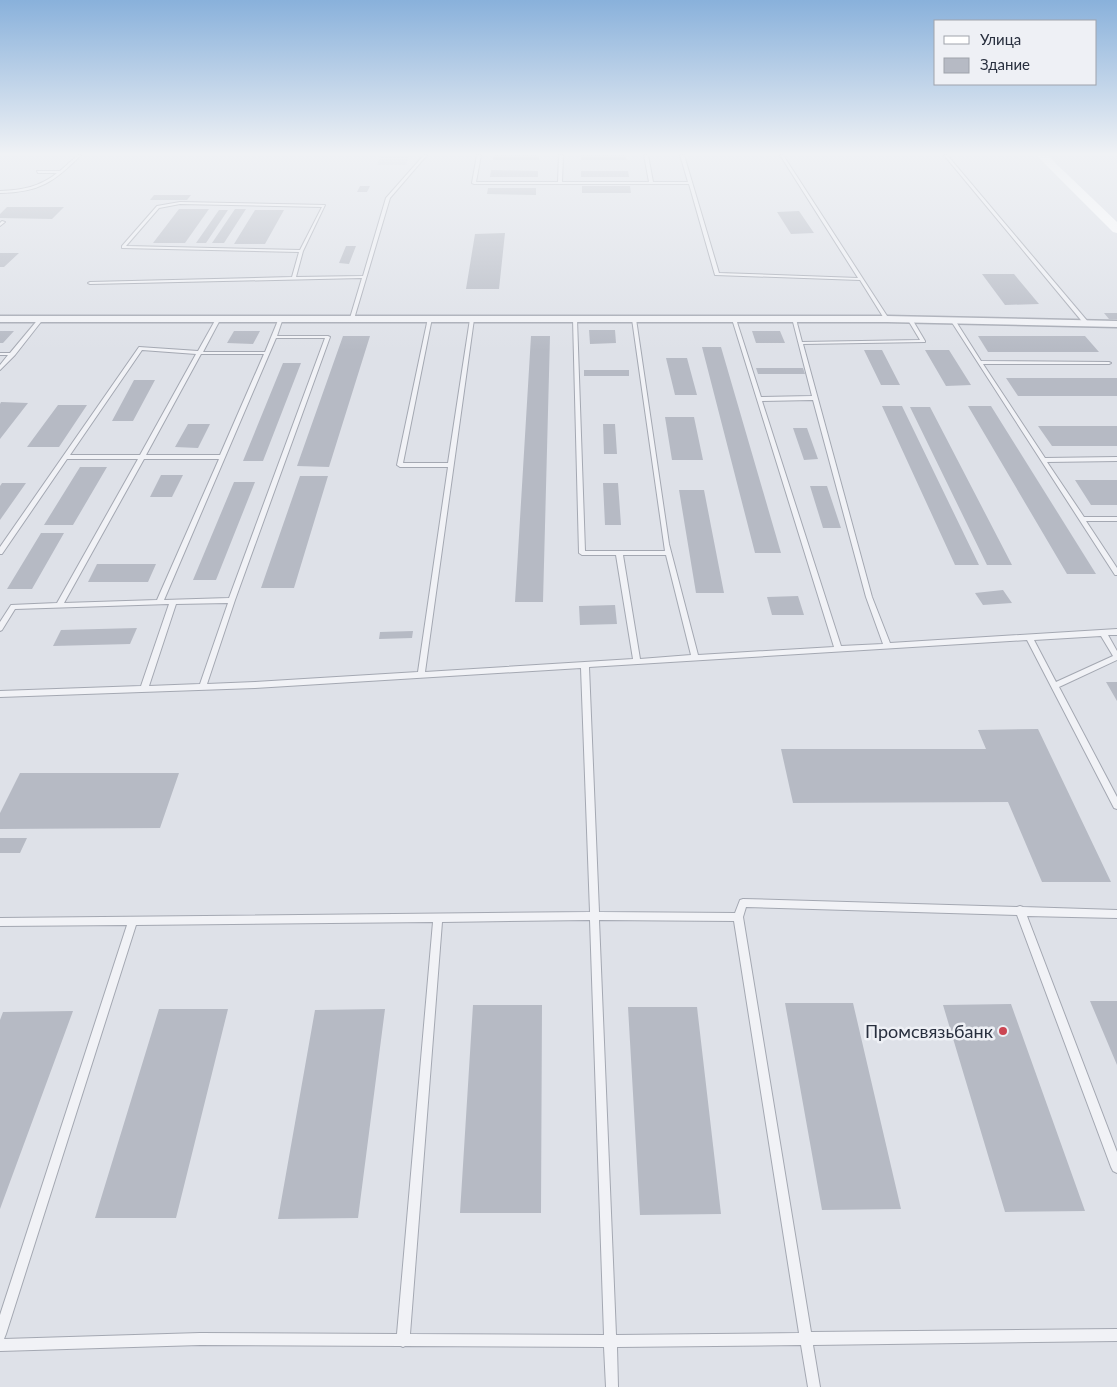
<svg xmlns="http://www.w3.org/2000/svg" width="1117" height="1387" font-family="Lato,sans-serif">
  <rect width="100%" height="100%" fill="#dee1e8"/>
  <path fill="#ccd0d9" d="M381,155h28l-3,10h-29z"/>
  <path fill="#b6bac4" d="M494,155h45v5h-46z
    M581,155h45l1,5h-46z
    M491,170l47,1v6h-48z
    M581,171h47l1,6h-48z
    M360,186h10l-3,6h-10z
    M582,186h48l1,7h-49z
    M488,188h48v7l-49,-1z
    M154,195h37l-4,5h-37z
    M7,207h57l-12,12 -52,-1v-4z
    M179,209h30l-24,34h-32z
    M235,209h11l-22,34h-12z
    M219,210h9l-22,33h-10z
    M255,210h29l-19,34h-31z
    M799,211l15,22 -23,1 -14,-22z
    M505,233l-6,56h-33l9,-55z
    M346,246h10l-7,18 -10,-1z
    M0,253h19l-15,14h-4z
    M982,274h32l25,30 -34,1z
    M1104,313h13v6h-8z
    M589,330h26l1,13 -26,1z
    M0,331h14l-11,12h-3z
    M234,331h26l-7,13 -26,-1z
    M752,331h28l5,12h-29z
    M343,336h27l-41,131 -32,-1z
    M531,336h19l-7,266h-28z
    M978,336h107l14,16h-111z
    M702,347h19l60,206h-26z
    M864,350h18l18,35h-19z
    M925,350h24l22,35 -25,1z
    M666,358h21l10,37h-22z
    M283,363h18l-38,98h-20z
    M756,368h47l2,6h-47z
    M584,370h45v6h-45z
    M1006,378h111v18h-99z
    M134,380h21l-22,41h-21z
    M1,402l27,1 -28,36v-35z
    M58,405h29l-28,42h-32z
    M882,406h20l77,159h-24z
    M968,406h23l105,168h-29z
    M910,407h20l82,158h-25z
    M665,417h29l9,43h-31z
    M188,424h22l-12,24 -23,-1z
    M603,424h12l2,30h-13z
    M1038,426h79v20h-65z
    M793,428h14l11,31 -14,1z
    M80,467h27l-34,58h-29z
    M161,475h22l-11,22h-22z
    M300,476h28l-34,112h-33z
    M1075,480h42v25h-26z
    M234,482h21l-39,98h-23z
    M2,483h24l-26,37v-34z
    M603,483h15l3,42h-16z
    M810,486h17l14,42h-18z
    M679,490h25l20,103h-28z
    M41,533h23l-32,56h-25z
    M97,564h59l-8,18h-60z
    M1003,590l9,13 -29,2 -8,-12z
    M798,596l6,19h-32l-5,-18z
    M615,605l2,19 -37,1 -1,-19z
    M137,628l-7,16 -77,2 8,-16z
    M413,631l-1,7 -33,1 1,-7z
    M1106,682h11v19z
    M1038,729l73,153h-69l-34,-80 -215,1 -12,-54h205l-8,-19z
    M20,773h159l-19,55 -160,1v-16z
    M0,838h27l-7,15h-20z
    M1090,1001h27v64z
    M785,1003h68l48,206 -79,1z
    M1011,1004l74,207 -80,1 -62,-207z
    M473,1005h69l-1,208h-81z
    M628,1007h69l24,207 -81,1z
    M159,1009h69l-52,209h-81z
    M385,1009l-27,209 -80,1 37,-209z
    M73,1011l-73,198v-189l3,-8z"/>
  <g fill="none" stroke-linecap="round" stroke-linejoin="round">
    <defs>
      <path id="lane" d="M78,155h3c-27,27 -41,37 -81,38v-2c22,-1 40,-4 57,-18h-19l-1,-2h23z
        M424,155h3l-37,43 -36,121 -4,-1 12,-40 -272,6 -2,-1 2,-1 202,-5 7,-25 -177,-4v-2l35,-40 23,-4 145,3 -22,46 -7,26 67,-1 23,-78zM180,204l142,3 -22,43 -174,-4 33,-38z
        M477,155h4l-5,27h82l1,-27h4l-1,27h87l-5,-27h4l5,27h35l-8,-27h4l35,118 139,5 -78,-123h3l106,164 -4,1 -25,-40 -145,-5 -26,-91h-215l-2,-1z
        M944,155h3l142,168v2h-4z
        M2,221l3,1 -5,4v-3z
        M40,317l4,1 -29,37 -15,15v-5l8,-10h-8v-2h10z
        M217,317l4,1 -18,34h62l14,-34 2,-1 2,1 -6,18h51l2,1 -95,263 -28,84 48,-2 163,-10 30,-205h-48l-3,-2 31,-147 2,-1 2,1 -29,145h45l22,-144 2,-1 2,1 -49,353 208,-13 -17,-104h-34l-3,-2 -6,-234 2,-1 2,1 8,232h80l-33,-232 2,-1 2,1 33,225 29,111 136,-8 -102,-328 2,-1 2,1 25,78 51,-1 -20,-78 4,1 6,23 118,-2 -12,-20 4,-1 13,22v1l-122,2 69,253 18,46 227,-14v6h-9l9,16v9l-58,27 58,110v12l-3,-1 -87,-168 -438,27 10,245 136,1 5,-13 3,-1 274,8 3,-1 3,1 94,3v8l-90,-2 90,236v21l-4,-2 -2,-4 -94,-252 -271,-8 -3,10 68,415 306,-3v12l-304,4 7,42h-12l-7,-42 -184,2 1,40h-12l-2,-40 -199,-1 -2,1 -2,-1 -201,-1 -200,6v-36l127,-390 -127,1v-8l590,-6 -9,-244 -326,20 -255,9v-6l141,-5 28,-82 -154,5 -13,21 -2,1v-9l11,-17 46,-2 81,-144h-71l-65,95h-2v-7l139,-200 59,4zM276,338h49l-96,260 -65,2zM142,350l54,4 -56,101h-70zM201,354h63l-44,101h-74zM813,400l53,197 17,47 -42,2 -79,-245zM144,459h75l-62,141 -93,3zM623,555h43l25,100 -51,4zM228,603l-28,81 -51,2 27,-82zM1101,636l12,20 -57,26 -22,-42zM590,920l14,415 -194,-1 32,-412zM599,920l135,1 65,412 -183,2zM433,922l-36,412 -197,-1 -196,6 2,-5 130,-409z
        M951,320h4l26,41 128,1 2,1 -2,1h-126l62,94 72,-1v4l-70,1 37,55h33v4h-31l31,47v7h-2l-164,-254z"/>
      <path id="street" d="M0,316h887l230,5v6l-230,-5h-887z"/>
    </defs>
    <use href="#lane" stroke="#a4a8b2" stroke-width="2"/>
    <use href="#street" stroke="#a4a8b2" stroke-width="3"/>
    <use href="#lane" fill="#f1f2f6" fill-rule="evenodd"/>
    <use href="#street" fill="#f1f2f6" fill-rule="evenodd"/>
    <path fill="#fff" fill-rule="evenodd" d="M1036,155h11l70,67v11l-4,-1z"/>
  </g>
  <linearGradient id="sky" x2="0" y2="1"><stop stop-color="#89b1db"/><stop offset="0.44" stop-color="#f0f2f5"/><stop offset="1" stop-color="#f0f2f5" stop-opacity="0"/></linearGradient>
  <rect width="1117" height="350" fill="url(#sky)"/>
  <circle fill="#cb4552" stroke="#eef0f5" stroke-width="2" cx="1003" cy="1031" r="5"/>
  <g text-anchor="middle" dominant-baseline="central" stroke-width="5" stroke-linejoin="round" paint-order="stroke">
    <g font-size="18" fill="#282f3e" stroke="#eef0f5" text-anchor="end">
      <text x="993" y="1031">Промсвязьбанк</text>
    </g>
  </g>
  <rect x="934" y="20" width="162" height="65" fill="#eef0f5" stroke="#9fa3ac"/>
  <rect x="944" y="36" width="25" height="8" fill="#ffffff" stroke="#9fa3ac"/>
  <text x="980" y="45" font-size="15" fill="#282f3e">Улица</text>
  <rect x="944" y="58" width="25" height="15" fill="#b6bac4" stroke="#9fa3ac"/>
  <text x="980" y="70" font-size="15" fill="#282f3e">Здание</text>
</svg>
